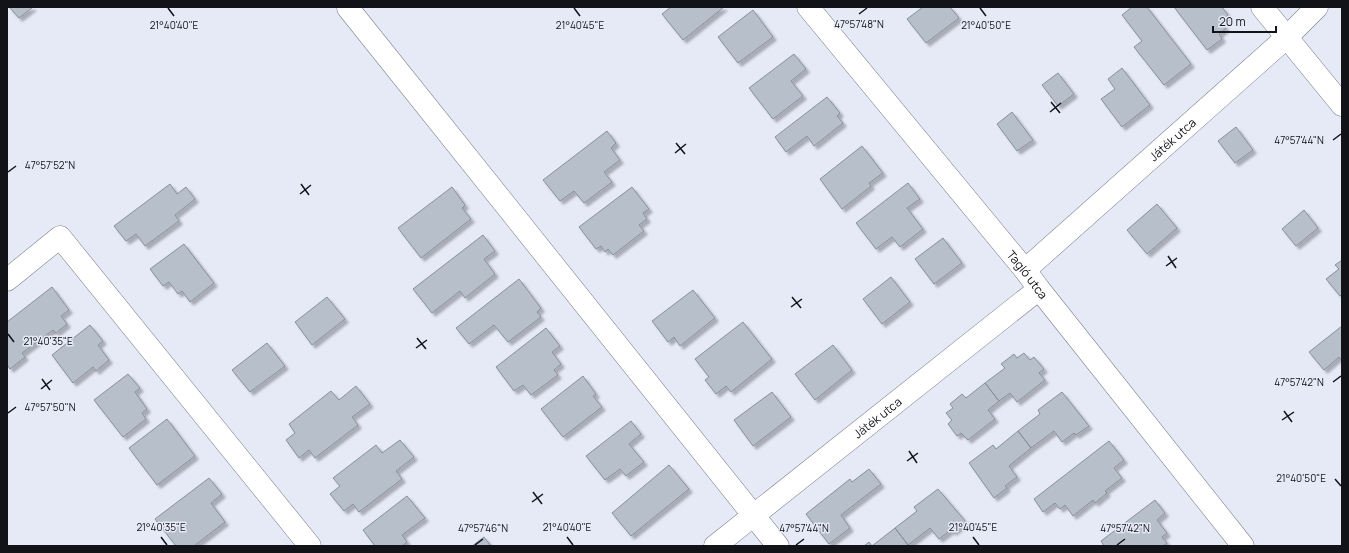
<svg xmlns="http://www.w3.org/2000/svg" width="1349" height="553" font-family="Manrope,sans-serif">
  <defs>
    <filter id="shadow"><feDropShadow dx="3.5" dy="3.5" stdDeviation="1" flood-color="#0004"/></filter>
  </defs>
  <rect width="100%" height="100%" fill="#e6eaf7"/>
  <path fill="#b6bfca" stroke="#87909b" filter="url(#shadow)" d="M9,7h24l-14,11z
    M671,7h53l-41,33 -21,-26z
    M923,7h27l9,11 -33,25 -19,-24z
    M1132,7h15l44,57 -27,21 -30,-38 8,-6 -20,-26z
    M1174,7h48l6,8 -7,7 5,6 -7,6 3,5 -15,11z
    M753,10l20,27 -35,26 -20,-26z
    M794,54l12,15 -15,12 12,15 -30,23 -24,-31z
    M1122,68l28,37 -28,22 -21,-28 14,-10 -7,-10z
    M1058,73l16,21 -16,12 -16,-21z
    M827,97l13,16 -3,3 6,7 -29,23 -7,-10 -21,16 -11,-15z
    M1012,112l21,28 -16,11 -20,-27z
    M1236,127l17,23 -18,13 -17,-22z
    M607,131l9,12 -5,5 9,12 -16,12 8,10 -28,21 -10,-12 -14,10 -17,-21z
    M862,146l21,27 -14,10 2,3 -29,23 -22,-30z
    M908,183l12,16 -13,9 16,21 -23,18 -8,-10 -16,12 -20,-26z
    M170,184l7,10 9,-7 9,12 -20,16 4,6 -34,25 -9,-12 -10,7 -12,-15z
    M452,187l13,18 -3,3 9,11 -50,39 -23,-30z
    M632,187l17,22 -6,4 4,6 -8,6 5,6 -31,24 -5,-6 -3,3 -4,-6 -5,3 -17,-22z
    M1157,204l20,24 -30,26 -20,-24z
    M1304,210l14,18 -22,18 -14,-17z
    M483,235l12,16 -11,8 11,15 -30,24 -5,-7 -28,22 -19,-24z
    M943,238l19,25 -28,21 -19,-25z
    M184,244l30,39 -24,19 -8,-11 -4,3 -9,-12 -6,4 -13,-17z
    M1342,260v34l-2,2 -14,-17 13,-10 -4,-4z
    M891,277l19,25 -28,22 -19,-25z
    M519,279l22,29 -4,4 4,5 -33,25 -14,-17 -25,19 -13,-16z
    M52,287l17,23 -8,6 6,8 -11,9 -3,-3 -31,23 3,4 -15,12 -3,-4v-43z
    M693,290l22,28 -35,28 -6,-9 -6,5 -16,-21z
    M327,297l18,22 -33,26 -17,-23z
    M743,322l29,37 -41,33 -5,-6 -10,8 -11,-14 4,-3 -14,-18z
    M90,325l13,16 -5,4 11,15 -13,11 -3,-4 -20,16 -21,-28z
    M1342,326v35l-3,-4 -15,13 -15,-18z
    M546,328l14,18 -8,6 9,12 -7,6 4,5 -27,20 -8,-10 -9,6 -18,-24z
    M267,343l18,23 -35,26 -18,-22z
    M833,345l19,25 -37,30 -20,-26z
    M1024,353l6,7 4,-3 10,12 -5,4 6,7 -28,22 -7,-9 -11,8 -14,-18 20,-15 -4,-4 13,-10 3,4z
    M128,374l12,14 -5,4 12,17 -5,4 4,6 -23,18 -29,-37z
    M583,376l13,18 -3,2 9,11 -39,30 -22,-28z
    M985,383l14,18 -11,9 7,9 -27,21 -7,-7 -4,3 -9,-12 4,-4 -6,-7 7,-5 -3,-4 12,-10 4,4z
    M356,386l14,18 -18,13 6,8 -43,33 -6,-8 -10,8 -13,-18 9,-7 -6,-9 42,-33 8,9z
    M772,392l19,25 -38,29 -19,-26z
    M1062,392l27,34 -13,9 -2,-2 -12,9 -8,-11 -23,17 -13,-17 22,-17 -2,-4z
    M167,419l28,37 -38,29 -28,-37z
    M631,421l10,13 -12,10 15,18 -18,14 -6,-7 -15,11 -19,-24z
    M1018,431l13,17 -22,18 8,11 -12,9 2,2 -13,10 -25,-35 24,-18 3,4z
    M400,440l14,17 -18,14 6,8 -43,33 -6,-8 -9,7 -14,-17 10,-8 -7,-8 43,-33 6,8z
    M1109,441l15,19 -10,8 8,10 -17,13 2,2 -12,10 -2,-3 -20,16 -8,-11 -5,4 -5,-6 -12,9 -9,-13z
    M669,465l20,24 -58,47 -19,-23z
    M869,469l12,15 -40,31 9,13 -21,16 -23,-30 44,-35 2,3z
    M209,478l13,16 -11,9 14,19 -31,24h-18l-21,-27z
    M938,489l28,33 -13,10 -2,-2 -12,9 -9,-11 -22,17 -13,-17 22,-17 -3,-4z
    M407,496l18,22 -23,17 5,7 -5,4h-27l-12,-16z
    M1155,500l10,13 -8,7 10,13 -5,4 5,6 -4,3h-59l-3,-5z
    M895,528l13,17 -1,1h-43l5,-4 3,4z
    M484,537l7,9h-19z"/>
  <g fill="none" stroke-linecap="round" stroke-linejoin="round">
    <defs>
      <g id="minor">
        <path id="s1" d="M808,7l217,263 14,19 204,257"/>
        <path d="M1262,7l80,98"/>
        <path d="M348,8l430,538"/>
        <path id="s2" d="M1025,270l261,-232 31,-31"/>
        <path d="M7,280l53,-43 250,309"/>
        <path id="s3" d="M715,546l324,-257"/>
      </g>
    </defs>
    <use href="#minor" stroke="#787b87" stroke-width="23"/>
    <use href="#minor" stroke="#fff" stroke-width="22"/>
  </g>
  <path fill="none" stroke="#121318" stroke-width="1.5" d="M168,8l6,8M574,8l6,8M980,8l6,8M859,14l8,-6M1051,102l9,11M1050,112l11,-9M1333,140l8,-6M676,143l9,11M675,153l11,-9M8,172l8,-6M301,184l8,11M300,194l11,-9M1168,256l8,12M1166,266l11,-8M792,297l9,11M791,307l11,-8M8,334l6,8M417,338l9,11M416,348l11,-8M42,379l8,11M1333,382l8,-6M41,389l11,-9M1284,411l8,11M8,413l8,-6M1282,420l12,-8M909,451l8,12M907,461l11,-8M1335,479l6,7M533,492l9,12M532,502l11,-8M161,537l6,8M567,537l6,8M973,537l6,8M475,545l8,-6M796,545l8,-6M1117,545l8,-6"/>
  <g text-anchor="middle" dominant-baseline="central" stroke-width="3" stroke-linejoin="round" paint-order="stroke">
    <g font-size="12" fill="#121318" stroke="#e6eaf7">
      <text stroke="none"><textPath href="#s2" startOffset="197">Játék utca</textPath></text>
      <text stroke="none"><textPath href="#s1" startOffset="346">Tagló utca</textPath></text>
      <text stroke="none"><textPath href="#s3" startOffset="207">Játék utca</textPath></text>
    </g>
  </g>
  <g font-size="10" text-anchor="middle" fill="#121318" stroke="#e6eaf7" stroke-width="3" stroke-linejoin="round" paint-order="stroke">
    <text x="859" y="28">47°57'48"N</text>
    <text x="174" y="29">21°40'40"E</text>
    <text x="580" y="29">21°40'45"E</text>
    <text x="986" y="29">21°40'50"E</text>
    <text x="1299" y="144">47°57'44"N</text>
    <text x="50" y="169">47°57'52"N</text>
    <text x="48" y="345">21°40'35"E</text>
    <text x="1299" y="386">47°57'42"N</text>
    <text x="50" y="411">47°57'50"N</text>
    <text x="1301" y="482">21°40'50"E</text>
    <text x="161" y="531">21°40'35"E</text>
    <text x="567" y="531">21°40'40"E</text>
    <text x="973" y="531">21°40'45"E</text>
    <text x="483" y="532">47°57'46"N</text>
    <text x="804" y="532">47°57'44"N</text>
    <text x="1125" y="532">47°57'42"N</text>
  </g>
  <rect width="1349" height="553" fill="none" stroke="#121318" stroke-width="16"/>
  <path d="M1213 26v6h63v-6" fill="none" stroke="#121318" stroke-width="2"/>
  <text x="1219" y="26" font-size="12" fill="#121318" stroke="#e6eaf7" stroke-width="3" paint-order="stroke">20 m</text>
</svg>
